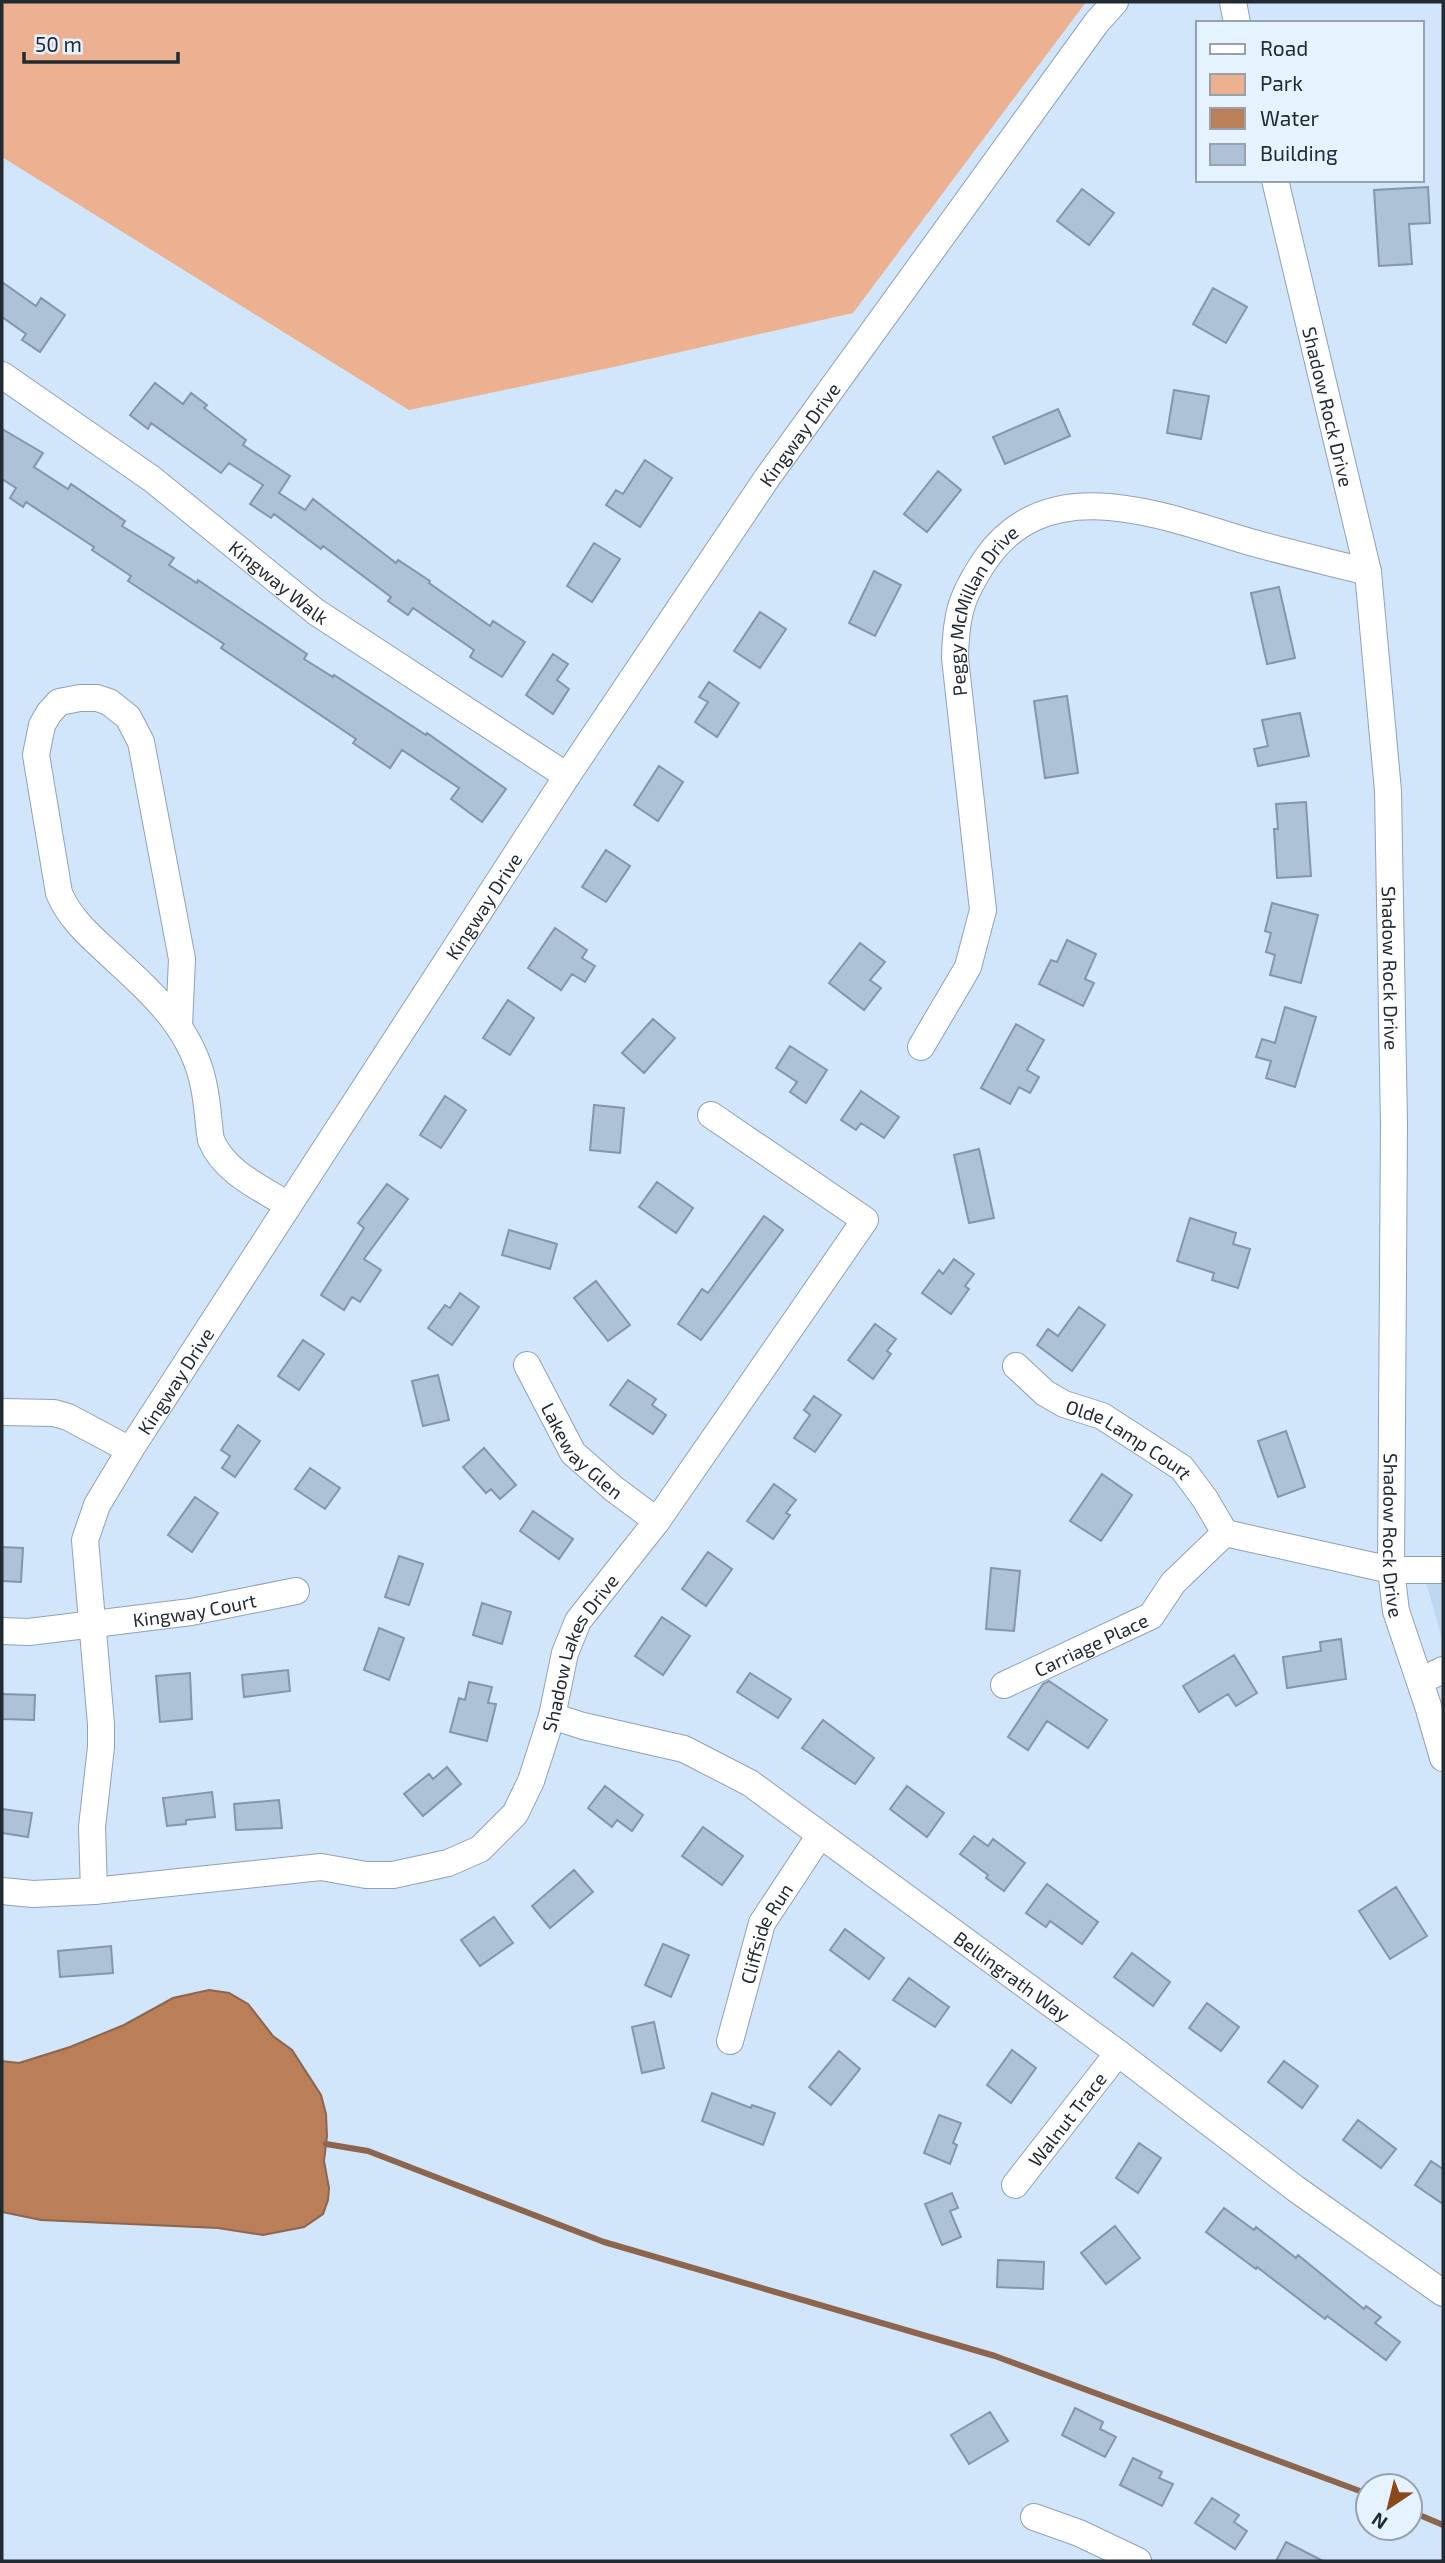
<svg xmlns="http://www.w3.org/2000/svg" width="1445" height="2563" viewBox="0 0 1445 2563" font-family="'Exo 2',sans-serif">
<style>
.built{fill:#bed8f2}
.green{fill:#ebb190}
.water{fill:#ba7e59;stroke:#8d654d;stroke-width:2}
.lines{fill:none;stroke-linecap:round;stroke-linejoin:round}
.stream{stroke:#8d654d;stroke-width:6}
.building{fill:#adc2d6;stroke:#8396aa;stroke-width:2}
.minor-casing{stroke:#8ea2b5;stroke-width:28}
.minor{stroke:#fff;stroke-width:26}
.labels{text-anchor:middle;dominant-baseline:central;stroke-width:5;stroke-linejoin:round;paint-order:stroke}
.street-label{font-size:19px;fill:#232b32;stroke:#e5f2ff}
</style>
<rect width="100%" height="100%" fill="#d1e6fb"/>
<path class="built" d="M1422 1569 1443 1573V1642Z"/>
<path class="green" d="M2 2H1086L853 313 609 368 409 410 2 157Z"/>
<path class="water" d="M209 1990 229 1993 248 2004 273 2036 292 2050 321 2095 326 2114 327 2136 324 2161 329 2188 328 2200 323 2214 304 2227 263 2235 218 2228 41 2220 2 2212V2061L19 2063 70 2047 124 2025 173 1998Z"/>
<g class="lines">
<path class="stream" d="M326 2144 368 2151 604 2242 995 2356 1368 2494
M1410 2511 1443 2525"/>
</g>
<path class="building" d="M1428 187 1430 223 1409 224 1412 264 1379 266 1374 190Z
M1082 189 1114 213 1089 245 1057 221Z
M2 282 36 306 41 298 65 315 40 352 22 340 26 334 2 317Z
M1213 288 1247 307 1226 343 1193 324Z
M155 383 183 404 191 393 207 405 204 408 246 440 243 445 290 476 279 493 305 510 313 499 396 563 398 560 430 581 429 583 490 626 493 621 525 642 502 677 470 657 474 650 413 608 408 615 388 601 391 597 323 546 321 549 274 514 271 518 250 504 263 485 229 463 221 473 151 423 148 429 130 415Z
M1174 390 1209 396 1201 439 1167 433Z
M1058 409 1070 436 1005 464 993 437Z
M2 429 43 453 34 467 68 489 71 484 125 521 122 526 174 558 169 565 197 583 198 580 307 654 304 659 333 677 334 675 426 735 427 733 506 789 482 822 451 799 459 788 402 750 390 768 353 743 356 739 221 648 224 644 128 581 131 576 92 550 94 547 26 502 23 507 10 498 16 488 2 479Z
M645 460 672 478 640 527 606 505 616 490 623 494Z
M938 471 961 490 927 532 904 514Z
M594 543 620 559 592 602 567 586Z
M874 571 901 585 875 636 849 623Z
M1279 587 1295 658 1267 664 1251 593Z
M760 612 786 629 760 668 734 651Z
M553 654 568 664 557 680 569 689 553 714 526 695Z
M709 682 739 703 717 737 695 722 708 702 699 697Z
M1067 696 1078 773 1045 778 1034 701Z
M1300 713 1309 756 1258 766 1254 749 1268 746 1262 720Z
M659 766 683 782 658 821 634 805Z
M1306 802 1311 876 1277 878 1274 829H1278L1276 804Z
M606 850 630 866 606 902 582 887Z
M1272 903 1318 915 1301 983 1270 975 1275 955 1266 952 1271 933 1265 931Z
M555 928 587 950 582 958 595 966 585 982 572 974 561 990 528 968Z
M1067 940 1096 954 1085 979 1094 983 1083 1006 1039 984 1051 960 1057 962Z
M860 943 885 962 870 980 881 988 864 1010 829 983Z
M508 1000 534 1018 510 1055 483 1038Z
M1285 1007 1316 1017 1295 1087 1266 1078 1271 1061 1256 1057 1262 1039 1275 1043Z
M653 1019 675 1038 644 1073 622 1053Z
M1016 1024 1044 1040 1027 1070 1039 1077 1030 1093 1019 1087 1010 1104 981 1088Z
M790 1046 827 1070 806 1103 790 1092 797 1082 776 1068Z
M861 1091 899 1117 884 1138 861 1123 856 1130 841 1120Z
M445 1096 466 1110 441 1148 420 1135Z
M594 1105 624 1108 620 1153 590 1150Z
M979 1149 994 1218 969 1223 954 1155Z
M657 1182 693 1208 676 1233 639 1207Z
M387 1184 408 1199 364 1259 381 1270 360 1302 352 1297 344 1310 321 1295 364 1228 358 1223Z
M764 1216 783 1230 701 1340 678 1324 702 1289 708 1293Z
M1190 1218 1236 1233 1233 1244 1250 1249 1238 1288 1212 1280 1214 1273 1177 1261Z
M509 1230 557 1244 550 1269 502 1255Z
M954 1259 974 1274 965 1286 969 1289 951 1314 922 1293 939 1270 943 1274Z
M596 1281 630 1325 608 1341 574 1298Z
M460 1293 479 1307 452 1345 428 1328 445 1305 450 1308Z
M1079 1307 1105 1325 1072 1371 1037 1345 1048 1329 1058 1336Z
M875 1324 896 1339 887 1351 891 1354 873 1379 848 1360Z
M303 1340 324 1354 299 1390 278 1376Z
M438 1375 449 1420 423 1426 412 1381Z
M628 1380 656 1399 652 1405 666 1415 653 1434 610 1405Z
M814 1396 841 1415 815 1452 794 1438 810 1415 804 1410Z
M238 1425 260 1441 235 1477 222 1468 230 1456 221 1450Z
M1286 1431 1305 1487 1278 1497 1258 1441Z
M484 1448 516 1485 500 1499 491 1489 486 1493 463 1467Z
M310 1468 340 1488 325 1509 295 1489Z
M1102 1474 1132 1495 1101 1541 1070 1521Z
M774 1484 796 1500 786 1513 790 1515 773 1539 747 1521Z
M195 1497 218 1513 192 1552 168 1535Z
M533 1511 573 1539 559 1559 520 1531Z
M2 1547 23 1548 21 1582 2 1581Z
M708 1552 732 1569 706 1606 682 1589Z
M399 1556 423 1564 409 1605 385 1597Z
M991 1568 1020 1571 1014 1631 986 1629Z
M482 1603 511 1612 502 1644 473 1635Z
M662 1617 690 1636 663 1675 635 1656Z
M379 1628 404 1638 389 1680 364 1670Z
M1341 1639 1346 1679 1287 1688 1283 1657 1321 1651 1320 1642Z
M1234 1655 1257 1693 1236 1706 1228 1694 1199 1712 1183 1686Z
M288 1670 290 1691 244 1697 242 1675Z
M190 1673 192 1719 160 1722 156 1676Z
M750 1673 791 1699 778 1718 737 1692Z
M1049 1681 1107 1720 1088 1748 1047 1721 1028 1750 1008 1737 1043 1684Z
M469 1682 492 1687 488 1703 496 1704 487 1741 450 1732 459 1698 465 1700Z
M2 1694 35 1695 34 1720 2 1719Z
M823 1720 874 1758 855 1784 802 1748Z
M447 1767 461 1784 423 1816 404 1794 429 1774 433 1779Z
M605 1786 643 1815 632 1831 617 1820 612 1827 588 1808Z
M907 1786 944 1813 927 1837 890 1809Z
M212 1792 215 1817 186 1820V1824L167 1826 163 1798Z
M279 1800 282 1828 236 1830 234 1804Z
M2 1809 32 1813 28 1837 2 1833Z
M703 1827 743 1856 722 1885 682 1856Z
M974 1836 988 1846 993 1839 1025 1863 1004 1891 986 1878 988 1875 960 1854Z
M574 1870 593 1892 550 1928 532 1906Z
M1047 1884 1098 1922 1082 1944 1050 1921 1046 1927 1026 1913Z
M1396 1887 1427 1936 1390 1959 1359 1911Z
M494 1917 513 1943 480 1966 461 1940Z
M845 1929 884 1958 869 1979 830 1950Z
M663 1944 689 1955 671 1997 645 1985Z
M111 1946 113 1973 60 1977 58 1951Z
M1132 1953 1170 1982 1153 2006 1114 1977Z
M909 1978 949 2007 935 2027 893 2000Z
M1207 2003 1239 2027 1221 2051 1189 2028Z
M654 2022 664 2068 642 2073 632 2027Z
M1012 2050 1036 2068 1011 2103 987 2085Z
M839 2051 860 2069 831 2105 809 2087Z
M1284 2061 1318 2086 1302 2108 1268 2082Z
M712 2093 751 2108 752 2105 775 2113 763 2145 702 2121Z
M939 2115 961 2123 953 2143 957 2145 950 2164 924 2153Z
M1358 2120 1396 2149 1381 2168 1343 2140Z
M1139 2143 1161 2158 1138 2193 1116 2178Z
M1431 2161 1443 2169V2204L1415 2185Z
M952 2193 958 2208 950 2211 961 2237 942 2245 925 2204Z
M1224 2208 1254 2230 1256 2227 1296 2258 1298 2255 1364 2309 1366 2306 1381 2317 1375 2323 1400 2342 1386 2360 1327 2316 1325 2319 1257 2267 1256 2269 1206 2232Z
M1115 2226 1140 2258 1106 2284 1081 2253Z
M998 2260 1044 2262 1043 2289 997 2287Z
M1075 2408 1103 2422 1100 2429 1116 2437 1105 2457 1062 2435Z
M990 2412 1008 2441 969 2464 951 2435Z
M1133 2458 1162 2472 1159 2478 1173 2484 1162 2506 1120 2485Z
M1212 2498 1239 2515 1234 2522 1247 2531 1235 2549 1195 2523Z
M1286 2542 1323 2561H1276Z"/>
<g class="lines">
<g class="minor-casing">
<g id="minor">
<path d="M1233 2 1237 23"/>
<path id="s1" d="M1275 180 1368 572 1388 791 1394 1125 1391 1570 1396 1611 1428 1706 1443 1758"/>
<path id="s2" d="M2 375 152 479 316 612 567 776"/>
<path d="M179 1026 182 959 141 742 128 717 109 702 97 698H80L59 702 49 713 42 725 36 755 59 893C71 922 96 941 118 962 157 997 194 1033 204 1087 208 1105 208 1123 211 1140 224 1172 261 1188 288 1205"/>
<path id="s3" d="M921 1047 968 967 983 910 955 658C956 614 961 596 986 559 1049 468 1165 517 1250 542 1289 553 1329 562 1368 572"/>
<path id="s4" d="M527 1365 573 1453 614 1489 657 1521"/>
<path id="s5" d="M1016 1366 1045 1393 1064 1404 1102 1416 1182 1468 1205 1499 1225 1533"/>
<path d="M2 1412 54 1413 68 1417 130 1450"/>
<path id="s6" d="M2 1631 29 1632 191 1612 296 1591"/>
<path d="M1420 1681 1443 1670"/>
<path id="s7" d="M1004 1685 1151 1616 1173 1583 1225 1533 1391 1570H1443"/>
<path id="s8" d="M552 1716 583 1726 684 1749 750 1783 1118 2053 1296 2189 1443 2293"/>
<path id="s9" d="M2 1891 33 1894 94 1891 321 1867 366 1875H393L448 1863 480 1849 515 1814 531 1781 552 1716 565 1653 578 1621 657 1521 865 1220 711 1115"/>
<path id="s10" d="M94 1891 92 1827 101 1747V1724L85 1540 97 1505 130 1450 567 776 767 478 1097 22 1115 2"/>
<path id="s11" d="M730 2041 762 1923 820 1835"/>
<path id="s12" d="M1015 2185 1118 2053"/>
<path d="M1034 2517 1079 2533 1138 2561"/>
</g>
</g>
<use href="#minor" class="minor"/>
</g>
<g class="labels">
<g class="street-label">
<text stroke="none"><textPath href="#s1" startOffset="233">Shadow Rock Drive</textPath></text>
<text stroke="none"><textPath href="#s10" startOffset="1670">Kingway Drive</textPath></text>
<text stroke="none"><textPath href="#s2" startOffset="346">Kingway Walk</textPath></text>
<text stroke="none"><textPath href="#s3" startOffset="460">Peggy McMillan Drive</textPath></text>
<text stroke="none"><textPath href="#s10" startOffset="1102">Kingway Drive</textPath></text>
<text stroke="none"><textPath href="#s1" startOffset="800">Shadow Rock Drive</textPath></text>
<text stroke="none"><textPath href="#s10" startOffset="536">Kingway Drive</textPath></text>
<text stroke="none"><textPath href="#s5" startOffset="136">Olde Lamp Court</textPath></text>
<text stroke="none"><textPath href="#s4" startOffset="103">Lakeway Glen</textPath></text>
<text stroke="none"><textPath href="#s1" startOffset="1367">Shadow Rock Drive</textPath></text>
<text stroke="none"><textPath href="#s6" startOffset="194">Kingway Court</textPath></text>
<text stroke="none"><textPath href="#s7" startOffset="96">Carriage Place</textPath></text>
<text stroke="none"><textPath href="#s9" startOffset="709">Shadow Lakes Drive</textPath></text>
<text stroke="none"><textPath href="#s11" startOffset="114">Cliffside Run</textPath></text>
<text stroke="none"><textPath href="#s8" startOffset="536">Bellingrath Way</textPath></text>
<text stroke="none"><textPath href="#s12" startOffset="84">Walnut Trace</textPath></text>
</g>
</g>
<rect width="1445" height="2563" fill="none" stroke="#232b32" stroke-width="7"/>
<rect x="1196" y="21" width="228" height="161" fill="#e5f2ff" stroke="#97a2ad" stroke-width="2"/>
<rect x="1210" y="44" width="35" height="10" fill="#ffffff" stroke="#97a2ad" stroke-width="2"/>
<text x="1260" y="56" font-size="21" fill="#232b32">Road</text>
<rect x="1210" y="74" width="35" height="21" fill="#ebb190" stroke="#97a2ad" stroke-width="2"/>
<text x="1260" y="91" font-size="21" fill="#232b32">Park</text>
<rect x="1210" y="108" width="35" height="21" fill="#ba7e59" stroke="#97a2ad" stroke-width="2"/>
<text x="1260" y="126" font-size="21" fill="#232b32">Water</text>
<rect x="1210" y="144" width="35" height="21" fill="#adc2d6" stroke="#97a2ad" stroke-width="2"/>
<text x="1260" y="161" font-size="21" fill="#232b32">Building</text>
<g transform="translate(1389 2507) rotate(215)"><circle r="33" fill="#e5f2ff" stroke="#97a2ad" stroke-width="2"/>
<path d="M0-5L12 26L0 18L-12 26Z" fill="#8b4819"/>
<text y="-10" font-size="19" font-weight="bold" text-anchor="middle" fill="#232b32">N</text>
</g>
<path d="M24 52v10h154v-10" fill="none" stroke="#232b32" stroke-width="3.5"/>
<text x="35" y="52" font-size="21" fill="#232b32" stroke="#e5f2ff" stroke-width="5" paint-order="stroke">50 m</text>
</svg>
